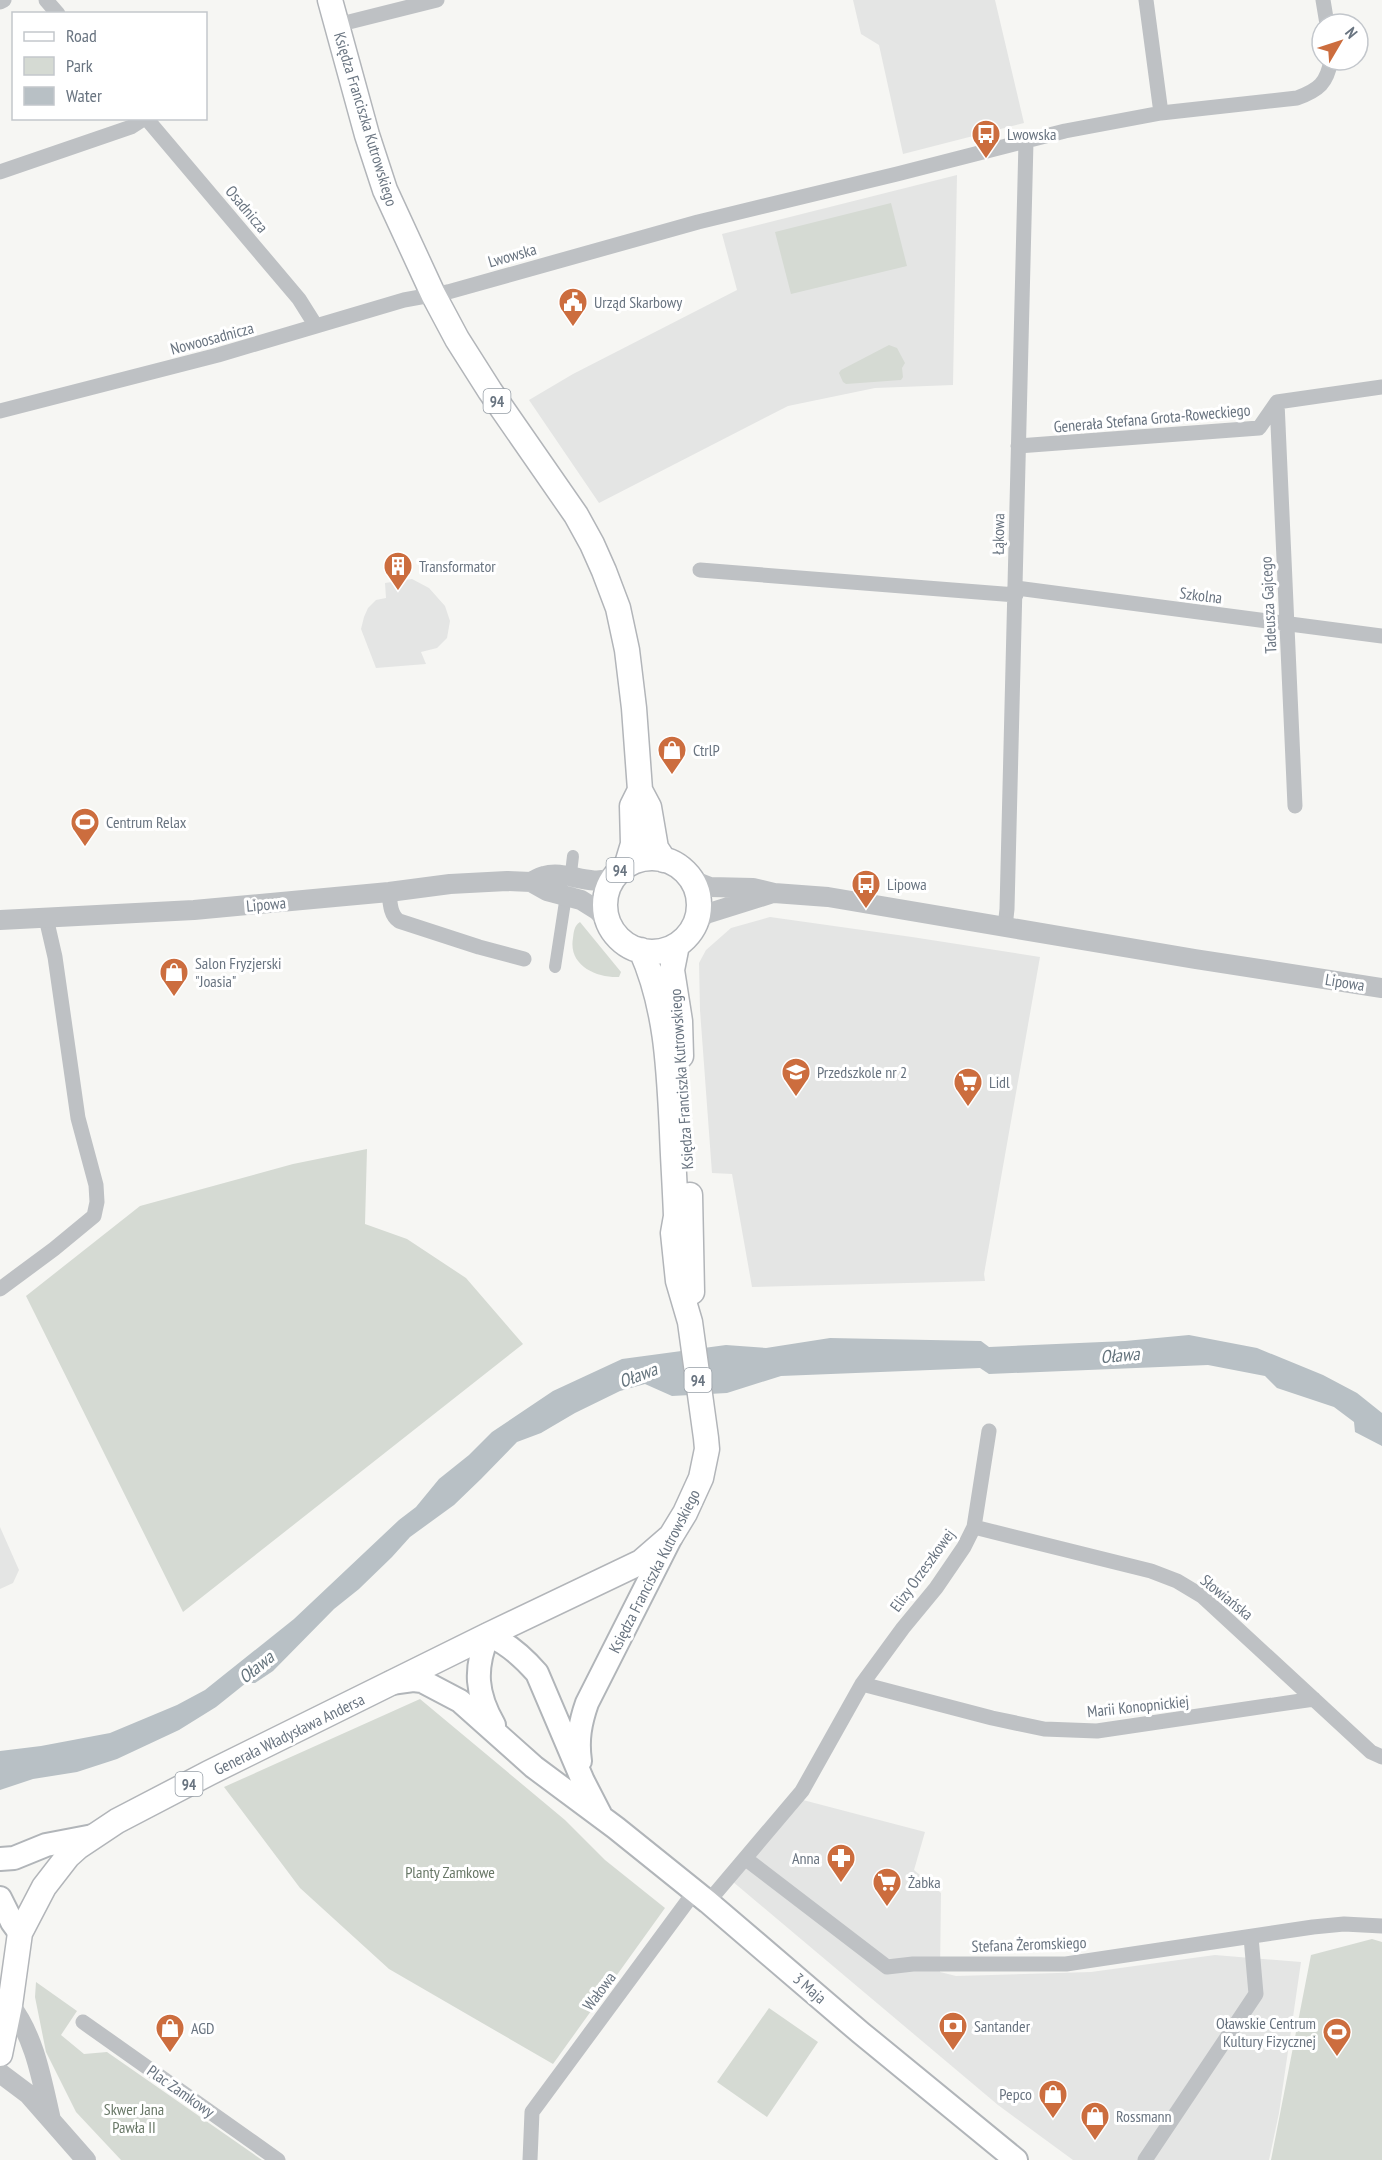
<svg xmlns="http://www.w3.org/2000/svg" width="1382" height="2160" viewBox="0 0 1382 2160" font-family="'PT Sans Narrow',sans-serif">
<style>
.built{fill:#e4e5e4}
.green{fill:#d5dad3}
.water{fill:#b8c0c5}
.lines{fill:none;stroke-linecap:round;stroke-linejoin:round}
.secondary-casing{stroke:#b1b5b9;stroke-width:26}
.primary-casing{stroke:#b2b5b9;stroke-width:27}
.pedestrian{stroke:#bec1c4;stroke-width:12}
.minor{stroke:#bec1c4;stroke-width:15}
.tertiary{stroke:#bec1c4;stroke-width:20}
.secondary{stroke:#fff;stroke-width:22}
.primary{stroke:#fff;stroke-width:24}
.labels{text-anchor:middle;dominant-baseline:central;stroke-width:6;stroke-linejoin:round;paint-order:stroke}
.shield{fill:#fff;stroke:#969ea6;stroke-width:1.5}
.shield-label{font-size:15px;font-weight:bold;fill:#697480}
.street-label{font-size:16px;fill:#697480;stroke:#fff}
.poi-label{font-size:16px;fill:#697480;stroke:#fff;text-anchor:start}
.park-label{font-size:16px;fill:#697867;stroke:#fff}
.water-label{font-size:18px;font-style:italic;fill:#65747d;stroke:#fff}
</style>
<rect width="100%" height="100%" fill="#f6f6f3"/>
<path class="built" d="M853 0H995L1024 123 903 154 879 45 861 34Z
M957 175 953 385 875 388 788 406 599 503 529 400 573 374 737 290 722 234Z
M412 579 429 588 445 606 450 621 447 638 437 648 421 652 426 664 376 668 361 629 364 617 368 608 376 600 386 598 385 583Z
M770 917 912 937 1040 957 984 1274 985 1281 752 1287 732 1174 712 1173 700 1010 699 963 706 950 731 928Z
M0 1527 19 1570 13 1583 0 1589Z
M803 1800 925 1832 914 1870 941 1893 940 1972 956 1976 1091 1972 1215 1955 1301 1962 1279 2113 1269 2160H1073L998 2105 732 1881Z"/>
<path class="green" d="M891 203 907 266 791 294 775 232Z
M889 345 897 348 905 363 902 368 903 377 901 380 846 384 843 382 839 373 841 370Z
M580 922 621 972 619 977C596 978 568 965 573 938 574 931 574 926 580 922Z
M367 1149 365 1224 407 1239 466 1278 523 1344 183 1612 26 1296 140 1206 293 1164Z
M420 1699 565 1820 605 1860 665 1908 553 2064 389 1969 300 1888 224 1787Z
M1372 1939 1382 1942V2160H1271L1311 1955Z
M36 1982 77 2011 61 2035 84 2054 107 2052 262 2160H121L76 2112 46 2052 35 1997Z
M769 2008 818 2042 767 2117 717 2082Z"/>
<path class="water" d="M1189 1335 1257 1348 1323 1375 1357 1393 1382 1413V1446L1355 1432 1354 1422 1334 1407 1277 1388 1265 1376 1208 1365 989 1374 980 1368 781 1376 727 1393 672 1396 645 1384 620 1391 575 1413 541 1433 517 1442 481 1479 454 1505 410 1537 392 1557 359 1589 334 1609 273 1671 255 1683H246L216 1707 179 1730 117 1759 77 1772 33 1779 0 1790V1751L41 1746 110 1733 177 1705 205 1690 294 1619 399 1520 416 1507 439 1479 469 1455 492 1432 553 1391 622 1359 726 1345 766 1348 830 1338 981 1341 989 1347 1125 1341Z"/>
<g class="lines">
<g class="secondary-casing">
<path id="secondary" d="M391 1683 413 1680 422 1681 460 1701 534 1767 616 1828 708 1902 861 2033 1016 2160
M494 1725C476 1694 474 1669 488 1635 508 1643 523 1657 537 1673L583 1781 600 1814
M580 1761C577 1740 580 1723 587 1703L671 1537
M0 1859 14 1858 46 1845 93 1836
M0 1898 12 1922 20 1933"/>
</g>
<g class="primary-casing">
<path id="primary" d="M330 0 367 135 385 190 433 294 457 339 490 391 576 515 592 544 604 571 618 608 627 650 634 708 640 790 649 807 656 848 664 860
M605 905a47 47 0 1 1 94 0a47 47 0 1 1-94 0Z
M627 864 633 844 632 806 640 790
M677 945 672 970 680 1021 681 1056
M690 1195 692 1292
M0 2054 10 2005 20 1933 44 1887 68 1856 78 1847 117 1821 209 1773 488 1635 641 1562 671 1536 685 1513 701 1478 707 1449 706 1438 690 1322 678 1281 673 1233 676 1216C675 1188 673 1160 672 1132 669 1071 667 1008 641 950"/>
</g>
<path class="pedestrian" d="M571 873 573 856
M555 967 565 902"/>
<path class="minor" d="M46 0 58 14
M1146 0 1161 113
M1323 0 1327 24
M0 2 4 0
M337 25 437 0
M146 118 299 299 316 326
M0 172 131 127 145 118
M1277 402 1295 806
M0 411 218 355 404 300 448 292 698 222 897 174 1065 131 1161 113 1297 98C1319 90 1327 83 1331 60
M1018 446 1259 428 1277 402 1382 387
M700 570 1016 595
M1016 588 1382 636
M389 892C390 902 390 915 399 921L479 947 524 959
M1005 927 1007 909C1014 653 1019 397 1026 141
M0 1289 54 1249 94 1216 97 1202 96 1185 78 1118 55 957 46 918
M974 1527 1151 1571 1177 1581 1202 1596 1371 1752 1382 1757
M862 1684 992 1718 1044 1729 1097 1731 1314 1699
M746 1859 887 1967 913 1964H1066L1313 1927 1344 1924 1382 1926
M708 1902 802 1791 862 1684 903 1628 936 1588 964 1547 974 1527 989 1431
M83 2022 278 2160
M530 2160 532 2112 695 1891
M1145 2160 1256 1994 1251 1937"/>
<path class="tertiary" d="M692 880 710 887 753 888 774 893 828 897 1195 959 1382 988
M531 882C535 880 540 877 544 876 566 869 589 888 614 877
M0 920 194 910 389 892 450 884 507 881 531 882 547 891 581 900 597 910 608 921
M695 923 706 914 773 893
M10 2005C35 2037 42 2081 51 2120
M0 2073 28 2094 86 2160"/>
<use href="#secondary" class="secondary"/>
<use href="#primary" class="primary"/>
</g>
<defs>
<g id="bus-pin" transform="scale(1.5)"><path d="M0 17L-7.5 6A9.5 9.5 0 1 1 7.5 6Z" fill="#cc6d3e" stroke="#fff"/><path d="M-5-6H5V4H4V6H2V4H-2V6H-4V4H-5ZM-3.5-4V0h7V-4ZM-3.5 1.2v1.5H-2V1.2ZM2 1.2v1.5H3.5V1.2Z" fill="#fff"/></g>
<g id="civic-pin" transform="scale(1.5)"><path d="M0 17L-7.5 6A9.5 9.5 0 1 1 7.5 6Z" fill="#cc6d3e" stroke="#fff"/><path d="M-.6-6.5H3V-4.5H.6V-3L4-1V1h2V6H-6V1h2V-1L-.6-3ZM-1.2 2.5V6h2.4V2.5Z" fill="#fff"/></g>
<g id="building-pin" transform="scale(1.5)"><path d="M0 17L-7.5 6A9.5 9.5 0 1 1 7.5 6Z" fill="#cc6d3e" stroke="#fff"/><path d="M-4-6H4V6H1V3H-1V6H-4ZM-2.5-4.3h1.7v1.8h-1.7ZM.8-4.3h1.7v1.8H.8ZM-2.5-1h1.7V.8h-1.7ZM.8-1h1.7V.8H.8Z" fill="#fff"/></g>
<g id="shop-pin" transform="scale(1.5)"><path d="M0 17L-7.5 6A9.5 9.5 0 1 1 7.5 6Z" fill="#cc6d3e" stroke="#fff"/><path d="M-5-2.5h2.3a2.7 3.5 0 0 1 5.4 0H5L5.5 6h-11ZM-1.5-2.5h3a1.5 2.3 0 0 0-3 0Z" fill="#fff"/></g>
<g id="stadium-pin" transform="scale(1.5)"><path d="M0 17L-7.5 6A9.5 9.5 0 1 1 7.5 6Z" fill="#cc6d3e" stroke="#fff"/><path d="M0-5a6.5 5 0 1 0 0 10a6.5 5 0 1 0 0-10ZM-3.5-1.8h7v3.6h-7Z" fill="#fff"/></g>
<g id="school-pin" transform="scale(1.5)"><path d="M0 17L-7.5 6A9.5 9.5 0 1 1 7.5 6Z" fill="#cc6d3e" stroke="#fff"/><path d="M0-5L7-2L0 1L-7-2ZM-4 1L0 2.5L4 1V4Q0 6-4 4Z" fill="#fff"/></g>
<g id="supermarket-pin" transform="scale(1.5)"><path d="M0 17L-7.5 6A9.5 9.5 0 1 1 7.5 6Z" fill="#cc6d3e" stroke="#fff"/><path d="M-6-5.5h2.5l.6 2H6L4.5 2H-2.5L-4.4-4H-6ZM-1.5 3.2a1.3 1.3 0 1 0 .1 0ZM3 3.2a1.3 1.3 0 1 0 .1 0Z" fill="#fff"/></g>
<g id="pharmacy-pin" transform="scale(1.5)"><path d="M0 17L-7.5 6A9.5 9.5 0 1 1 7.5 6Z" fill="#cc6d3e" stroke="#fff"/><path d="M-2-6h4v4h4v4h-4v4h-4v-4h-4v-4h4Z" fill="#fff"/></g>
<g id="bank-pin" transform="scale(1.5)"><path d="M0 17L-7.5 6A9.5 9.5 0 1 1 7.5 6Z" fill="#cc6d3e" stroke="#fff"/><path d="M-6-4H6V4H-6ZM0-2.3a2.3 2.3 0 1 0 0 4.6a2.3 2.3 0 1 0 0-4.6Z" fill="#fff"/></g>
</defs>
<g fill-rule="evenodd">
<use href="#bus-pin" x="986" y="134"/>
<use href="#civic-pin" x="573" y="302"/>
<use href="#building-pin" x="398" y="566"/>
<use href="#shop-pin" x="672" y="750"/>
<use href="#stadium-pin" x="85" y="822"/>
<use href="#bus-pin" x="866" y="884"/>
<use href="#shop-pin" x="174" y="972"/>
<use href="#school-pin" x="796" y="1072"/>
<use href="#supermarket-pin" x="968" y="1082"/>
<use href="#pharmacy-pin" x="841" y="1858"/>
<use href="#supermarket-pin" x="887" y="1882"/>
<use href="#bank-pin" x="953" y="2026"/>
<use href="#shop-pin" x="170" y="2028"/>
<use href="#stadium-pin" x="1337" y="2032"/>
<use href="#shop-pin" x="1053" y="2094"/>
<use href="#shop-pin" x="1095" y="2116"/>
</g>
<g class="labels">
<g class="shield">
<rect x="483.5" y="389" width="27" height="24" rx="4.5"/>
<rect x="606.5" y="858" width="27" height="24" rx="4.5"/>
<rect x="684.5" y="1368" width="27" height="24" rx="4.5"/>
<rect x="175.5" y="1772" width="27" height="24" rx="4.5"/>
</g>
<g class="shield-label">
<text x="497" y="401">94</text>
<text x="620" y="870">94</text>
<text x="698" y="1380">94</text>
<text x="189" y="1784">94</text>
</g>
<g class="street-label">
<text transform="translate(366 119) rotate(73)">Księdza Franciszka Kutrowskiego</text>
<text transform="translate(247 209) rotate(50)">Osadnicza</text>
<text transform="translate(512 255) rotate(-16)">Lwowska</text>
<text transform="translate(212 338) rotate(-15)">Nowoosadnicza</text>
<text transform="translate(1152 418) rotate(-5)">Generała Stefana Grota-Roweckiego</text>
<text transform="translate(998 534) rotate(-89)">Łąkowa</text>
<text transform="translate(1201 595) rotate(7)">Szkolna</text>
<text transform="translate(1268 605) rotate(-93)">Tadeusza Gajcego</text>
<text transform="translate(266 904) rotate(-5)">Lipowa</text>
<text transform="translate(1345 982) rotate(9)">Lipowa</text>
<text transform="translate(681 1079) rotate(-94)">Księdza Franciszka Kutrowskiego</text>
<text transform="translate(922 1570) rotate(-54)">Elizy Orzeszkowej</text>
<text transform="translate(654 1571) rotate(-63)">Księdza Franciszka Kutrowskiego</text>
<text transform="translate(1227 1597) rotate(39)">Słowiańska</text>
<text transform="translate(1138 1706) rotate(-6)">Marii Konopnickiej</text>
<text transform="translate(289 1734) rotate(-26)">Generała Władysława Andersa</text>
<text transform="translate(1029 1944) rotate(-2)">Stefana Żeromskiego</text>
<text transform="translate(810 1988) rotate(41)">3 Maja</text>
<text transform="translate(599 1991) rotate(-53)">Wałowa</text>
<text transform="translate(181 2091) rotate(35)">Plac Zamkowy</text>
</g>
<g class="poi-label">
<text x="1007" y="134">Lwowska</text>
<text x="594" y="302">Urząd Skarbowy</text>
<text x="419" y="566">Transformator</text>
<text x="693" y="750">CtrlP</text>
<text x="106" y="822">Centrum Relax</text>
<text x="887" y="884">Lipowa</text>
<text x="195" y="963">Salon Fryzjerski<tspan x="195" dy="18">"Joasia"</tspan></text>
<text x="817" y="1072">Przedszkole nr 2</text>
<text x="989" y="1082">Lidl</text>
<text x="820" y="1858" text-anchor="end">Anna</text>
<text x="908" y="1882">Żabka</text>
<text x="1316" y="2023" text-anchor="end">Oławskie Centrum<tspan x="1316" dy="18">Kultury Fizycznej</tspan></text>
<text x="974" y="2026">Santander</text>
<text x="191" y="2028">AGD</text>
<text x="1032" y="2094" text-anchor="end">Pepco</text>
<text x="1116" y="2116">Rossmann</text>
</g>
<g class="park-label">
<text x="450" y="1872">Planty Zamkowe</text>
<text x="134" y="2109">Skwer Jana<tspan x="134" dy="18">Pawła II</tspan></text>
</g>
<g class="water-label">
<text transform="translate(1120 1355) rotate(-5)">Oława</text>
<text transform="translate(638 1375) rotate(-21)">Oława</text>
<text transform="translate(256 1667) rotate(-39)">Oława</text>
</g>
</g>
<rect x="12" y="12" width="195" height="108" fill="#ffffff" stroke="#c3c7cc" stroke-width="1.5"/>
<rect x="24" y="32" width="30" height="9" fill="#ffffff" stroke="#c3c7cc" stroke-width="1.5"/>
<text x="66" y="42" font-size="18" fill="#697480">Road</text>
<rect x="24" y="57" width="30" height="18" fill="#d5dad3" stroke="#c3c7cc" stroke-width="1.5"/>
<text x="66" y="72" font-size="18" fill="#697480">Park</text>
<rect x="24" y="87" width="30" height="18" fill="#b8c0c5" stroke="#c3c7cc" stroke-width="1.5"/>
<text x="66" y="102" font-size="18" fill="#697480">Water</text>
<g transform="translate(1340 42) rotate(51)"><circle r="28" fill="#ffffff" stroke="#c3c7cc" stroke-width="1.5"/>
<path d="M0-4.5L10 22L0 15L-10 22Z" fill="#cc6d3e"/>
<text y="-9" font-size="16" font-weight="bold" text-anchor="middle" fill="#697480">N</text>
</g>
</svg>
